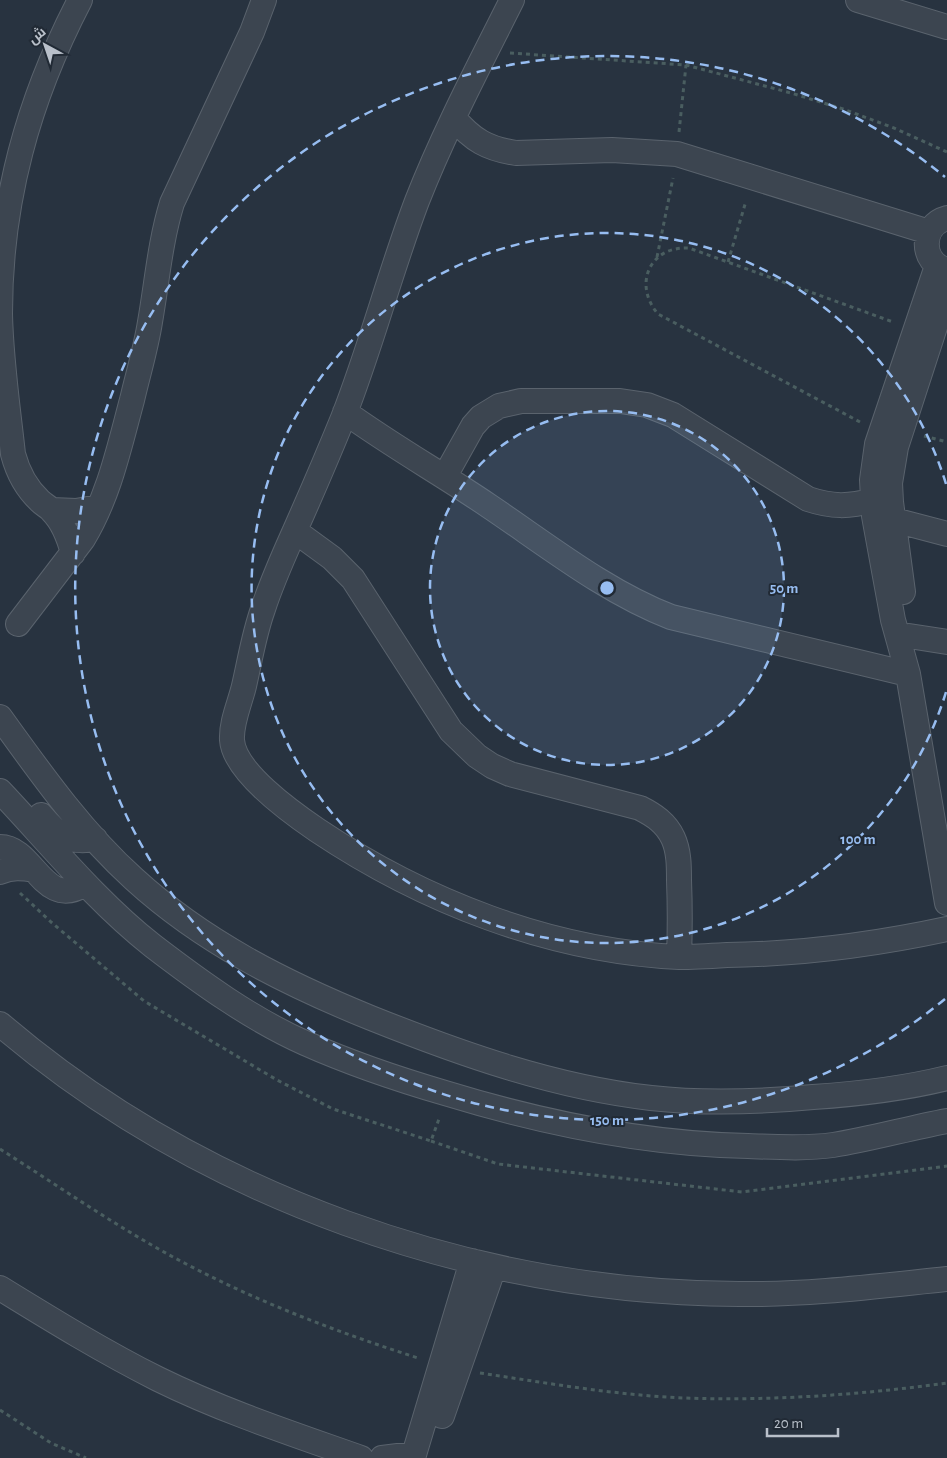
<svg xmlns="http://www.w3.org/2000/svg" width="947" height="1458" viewBox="0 0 947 1458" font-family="'Alegreya Sans',Cairo,sans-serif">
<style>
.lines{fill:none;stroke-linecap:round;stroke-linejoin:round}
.minor-casing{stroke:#5a636d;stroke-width:26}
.path{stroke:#4a5e60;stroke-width:3;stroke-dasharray:4 4;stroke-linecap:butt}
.minor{stroke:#3c4550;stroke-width:24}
.ring{fill:none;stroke:#97bdf1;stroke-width:2.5;stroke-dasharray:9 6}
.centre{fill:#97bdf1;stroke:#212a35;stroke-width:2.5}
.ring-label{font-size:15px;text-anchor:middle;font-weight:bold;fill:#97bdf1;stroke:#212a35;stroke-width:4;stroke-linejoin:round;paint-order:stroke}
</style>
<rect width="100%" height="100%" fill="#283340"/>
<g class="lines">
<g class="minor-casing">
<path id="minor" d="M512 0C479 66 444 132 417 201 390 272 371 347 343 418 328 455 312 492 296 528 284 555 272 581 263 609 254 634 250 660 244 686 240 703 231 722 232 740 234 772 292 813 317 830 423 901 550 951 679 957 695 957 711 956 727 955 803 954 873 945 947 929
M858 0 947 27
M454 118C472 140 488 149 516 153L612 150 677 154 929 232
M947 218C920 225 920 263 947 270
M937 266 877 444 872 480 874 516 893 620 908 674 947 903
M345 412C392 446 442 474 489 506 547 545 606 592 671 617L908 674
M445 476 473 426 481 417 499 406 521 401H620L647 405 673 415 808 499C832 507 849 507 873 500
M52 510 76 511 99 507
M894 520 947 534
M295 531 332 558 353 579 451 731 477 756 492 766 510 774 640 808C654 815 666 823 673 838 679 851 679 866 679 880 680 905 680 931 679 957
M73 553C69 538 63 522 52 511 49 507 44 505 40 501 26 488 18 473 13 454 8 408 1 361 0 314 0 201 28 100 80 0
M903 592 891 502 890 483 896 447 947 290
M18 624 83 539C109 496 119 448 132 400 138 374 146 348 150 322 157 282 160 242 172 203L252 32 264 0
M909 636 947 642
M0 717C41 774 82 832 134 879 203 942 285 983 371 1018 461 1054 554 1087 651 1098 705 1104 759 1102 813 1097 858 1094 903 1089 947 1078
M0 791C50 844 96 901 153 946 200 982 251 1019 305 1043 350 1063 397 1079 445 1093 543 1123 645 1144 748 1146 775 1147 805 1149 833 1145 871 1139 909 1128 947 1121
M41 815C57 834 68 844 95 839
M0 847C34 847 43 911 85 884
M0 872C12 867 22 868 34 870
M0 1024C201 1196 475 1293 739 1294 809 1295 878 1286 947 1279
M0 1288C52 1320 104 1352 158 1379 223 1411 293 1434 361 1458
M442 1416 494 1267
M382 1458 398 1456H413
M413 1458 472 1261"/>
</g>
<path class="path" d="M510 53 686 65 791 93 843 109 894 128 947 152
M679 132 686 65
M657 257 673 178
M728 262 746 201
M860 422 658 314C633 285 649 246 689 248L893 322
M924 436 947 442
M20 893 51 922 144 1001 277 1080 333 1109 431 1141 440 1116
M431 1141 498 1164 742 1192 947 1166
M0 1149C63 1189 124 1232 190 1266 263 1304 340 1333 418 1358
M480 1373C547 1383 615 1395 683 1398 771 1401 859 1395 947 1383
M0 1410 51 1443 86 1458"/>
<use href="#minor" class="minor"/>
</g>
<circle cx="607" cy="588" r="177" fill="#97bdf1" fill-opacity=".12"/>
<g class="ring">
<circle cx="607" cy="588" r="177"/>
<path d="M946 692A355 355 0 1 1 946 484"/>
<path d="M945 999A532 532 0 1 1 945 177"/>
</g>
<circle cx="607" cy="588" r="8" class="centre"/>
<g class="ring-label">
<text x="784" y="593">50 m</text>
<text x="858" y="844">100 m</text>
<text x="607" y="1125">150 m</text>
</g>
<g transform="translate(45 45) rotate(320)" stroke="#212a35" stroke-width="4" paint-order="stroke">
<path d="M0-4L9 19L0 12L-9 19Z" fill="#b9c0ca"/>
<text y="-8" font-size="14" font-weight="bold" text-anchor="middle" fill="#b9c0ca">ش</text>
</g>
<path d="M767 1428v8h71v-8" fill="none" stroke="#b9c0ca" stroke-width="2.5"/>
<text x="774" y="1428" font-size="15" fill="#b9c0ca" stroke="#212a35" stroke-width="4" paint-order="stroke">20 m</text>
</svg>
